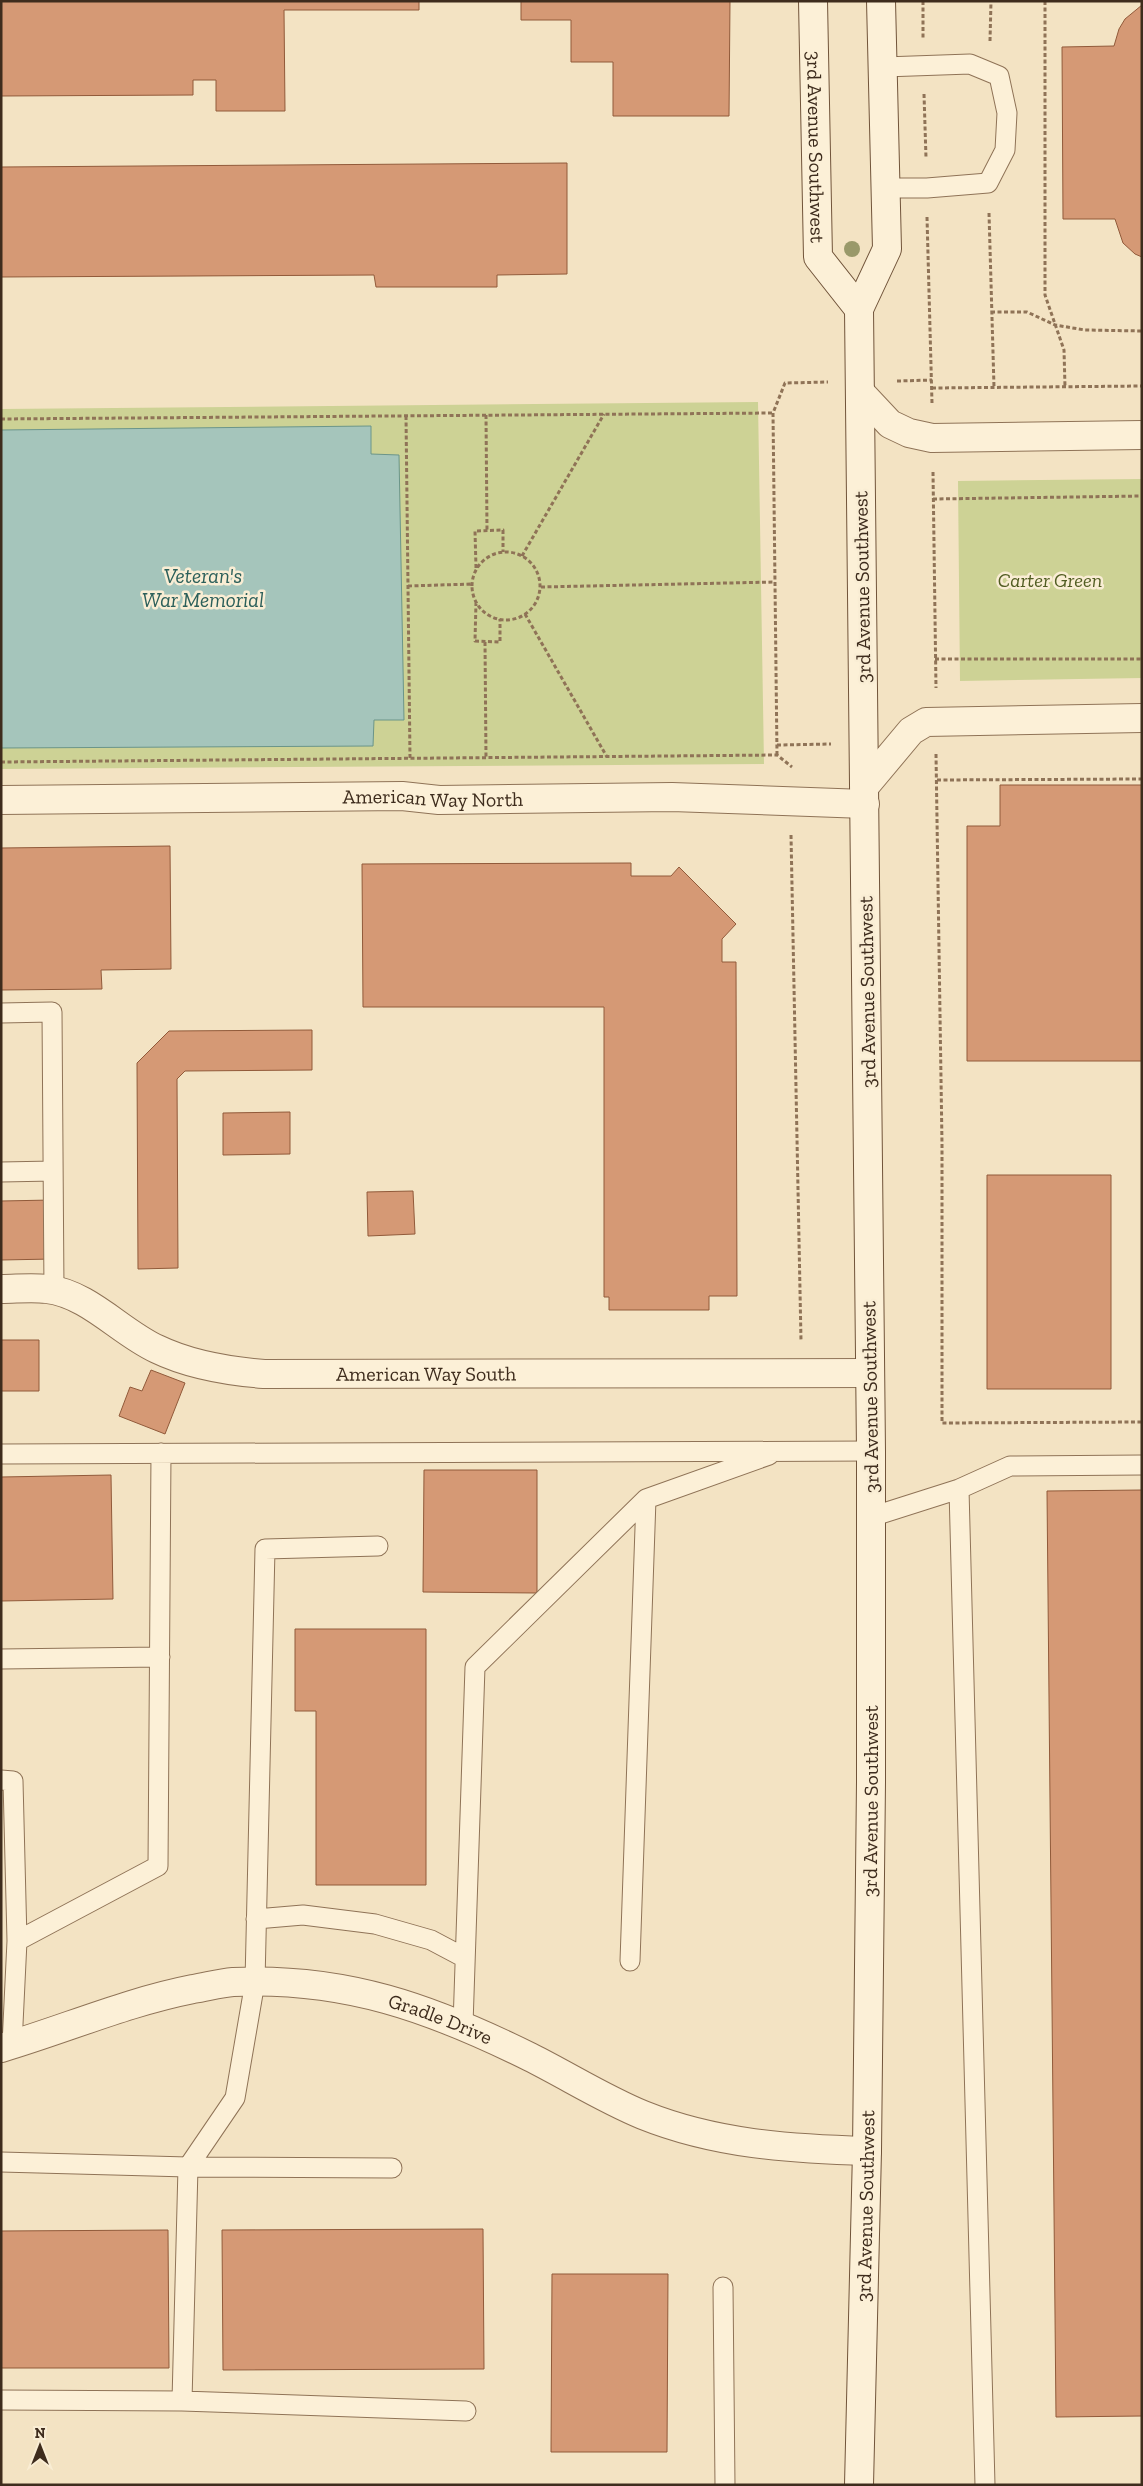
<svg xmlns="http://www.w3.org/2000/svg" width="1143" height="2486" viewBox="0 0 1143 2486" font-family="'Zilla Slab',serif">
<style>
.green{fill:#cdd295}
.water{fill:#a5c5bb;stroke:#6b9589}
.building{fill:#d59975;stroke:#915a3a}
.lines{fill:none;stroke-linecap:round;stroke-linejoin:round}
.lane-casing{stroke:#8f7357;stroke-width:21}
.street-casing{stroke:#8f7357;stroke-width:30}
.secondary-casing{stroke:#71543a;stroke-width:30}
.path{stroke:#8f7357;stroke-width:3;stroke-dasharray:4 2.5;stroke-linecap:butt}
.lane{stroke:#fcf0d7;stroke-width:19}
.street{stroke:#fcf0d7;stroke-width:28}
.secondary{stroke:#fcf0d7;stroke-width:28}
.tree{fill:#99996a}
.labels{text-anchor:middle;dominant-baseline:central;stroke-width:5;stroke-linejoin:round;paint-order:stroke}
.street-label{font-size:20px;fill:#3e2c1d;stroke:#f9edd4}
.park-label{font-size:20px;font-style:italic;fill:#505c21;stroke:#f9edd4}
.water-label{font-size:21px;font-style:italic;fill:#2b5f5a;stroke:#f9edd4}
</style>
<rect width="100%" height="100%" fill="#f3e3c3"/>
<path class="green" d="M758 402 764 764 1 769V409Z
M1142 479V678L960 681 958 481Z"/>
<path class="water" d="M371 426V454L399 455 404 720H374L373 746 1 748V430Z"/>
<path class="building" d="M1 1H419V10H284L285 111H216V80H193V95L1 96Z
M521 1H730L729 116H613V62H571V20H521Z
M1142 5V257L1135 254 1123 243 1115 219H1063L1062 47 1114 46 1119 29 1125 19Z
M567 163V274L497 275V287H376L374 275 1 277V167Z
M1000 785H1142V1061H967V826H1000Z
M170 846 171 969 101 970 102 989 1 990V848Z
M631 863V876H671L679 867 736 924 722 939V962H736L737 1296H709V1310H609V1297H604V1007H363L362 864Z
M312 1030V1070L185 1071 177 1079 178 1268 138 1269 137 1063 169 1031Z
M290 1112V1154L223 1155V1113Z
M987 1175H1111V1389H987Z
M413 1191 415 1234 368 1236 367 1192Z
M52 1200 53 1259 1 1260V1201Z
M1 1340H39V1391H1Z
M151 1370 185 1383 165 1434 119 1416 130 1387 142 1391Z
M424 1470H537V1593L423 1592Z
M111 1475 113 1599 1 1601V1477Z
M1142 1490V2416L1056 2417 1047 1491Z
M295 1629H426V1885H316V1711H295Z
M483 2229 484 2369 223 2370 222 2230Z
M168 2230 169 2368H1V2231Z
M552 2274H668L667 2452H551Z"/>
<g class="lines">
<g class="lane-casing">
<path id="lane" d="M884 67 970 64 999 76 1007 113 1005 150 988 183 927 188H887
M1 1013 52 1012 54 1291
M1 1172 53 1171
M1 1454 871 1451
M959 1489 985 2485
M871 1517 959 1489 1010 1466 1142 1465
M1 1659 160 1657
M1 1780 13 1781 17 1941
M256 1919 303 1915 375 1924 431 1940 465 1958
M630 1961 646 1499
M463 2025 475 1667 646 1499 769 1455
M12 2045 17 1941 158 1866 161 1453
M1 2162 188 2167 235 2098 255 1982 265 1549 378 1546
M392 2168 188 2167 182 2401 466 2411
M723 2287 725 2485
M1 2400 182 2401"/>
</g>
<g class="street-casing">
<g id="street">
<path d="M860 392 890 424 909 433 932 438 1142 435"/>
<path d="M865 786 911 731 926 722 1142 718"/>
<path id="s1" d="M1 800 402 796 439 800 672 797 865 804"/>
<path id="s2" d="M1 1289C16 1289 32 1287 47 1289 89 1294 120 1332 157 1349 190 1365 227 1371 264 1374L870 1373"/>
<path id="s3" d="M1 2048C65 2029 127 2002 193 1989 206 1987 220 1983 233 1982 345 1977 431 2008 530 2057 568 2076 604 2099 643 2115 715 2144 791 2149 867 2151"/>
</g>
</g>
<g class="secondary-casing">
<g id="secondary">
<path id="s4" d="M813 1 818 257 859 309"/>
<path id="s5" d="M859 2485 867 2151 871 1782V1451L859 309 887 249 881 1"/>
</g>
</g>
<path class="path" d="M923 1V38
M1045 1V295L1064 350 1065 387
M990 41 991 1
M924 94 926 158
M989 213 994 387
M927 217 932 403
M991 312H1027L1055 325 1085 330 1142 331
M897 381 932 380
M932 388 1142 386
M486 415 487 531
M406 416 410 758
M1 419 773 413
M933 472 936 688
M933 499 1142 496
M472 586a34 34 0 1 1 68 0a34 34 0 1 1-68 0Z
M522 556 604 414
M476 568 475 531 503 530V552
M408 586 472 584
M541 587 775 582
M476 602 475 641 500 642V619
M525 614 607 757
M485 642 486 758
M935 659H1142
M777 745 831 744
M936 754 942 1144V1423L1142 1422
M777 755 773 413 785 383 828 382
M1 762 777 755 792 767
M937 780 1142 779
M791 835 801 1341"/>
<use href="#lane" class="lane"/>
<use href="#street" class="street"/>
<use href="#secondary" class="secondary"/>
</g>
<circle class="tree" cx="852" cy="249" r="8"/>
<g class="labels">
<g class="street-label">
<text stroke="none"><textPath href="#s4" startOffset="146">3rd Avenue Southwest</textPath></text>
<text transform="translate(862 587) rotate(-91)">3rd Avenue Southwest</text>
<text stroke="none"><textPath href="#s1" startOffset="432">American Way North</textPath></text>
<text transform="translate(867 992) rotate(-91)">3rd Avenue Southwest</text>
<text stroke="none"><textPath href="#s2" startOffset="445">American Way South</textPath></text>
<text transform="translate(870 1397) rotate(-91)">3rd Avenue Southwest</text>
<text stroke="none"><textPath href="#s5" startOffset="684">3rd Avenue Southwest</textPath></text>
<text stroke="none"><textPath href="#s3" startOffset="454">Gradle Drive</textPath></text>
<text stroke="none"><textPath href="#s5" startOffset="279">3rd Avenue Southwest</textPath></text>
</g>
<g class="park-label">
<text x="1050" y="580">Carter Green</text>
</g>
<g class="water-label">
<text x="203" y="575">Veteran's<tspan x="203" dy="24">War Memorial</tspan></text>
</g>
</g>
<rect width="1143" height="2486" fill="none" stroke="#3e2c1d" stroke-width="5"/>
<g transform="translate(40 2446)" stroke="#f9edd4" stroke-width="4" paint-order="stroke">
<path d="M0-4L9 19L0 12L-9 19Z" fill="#3e2c1d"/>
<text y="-8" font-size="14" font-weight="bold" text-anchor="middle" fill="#3e2c1d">N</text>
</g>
</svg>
